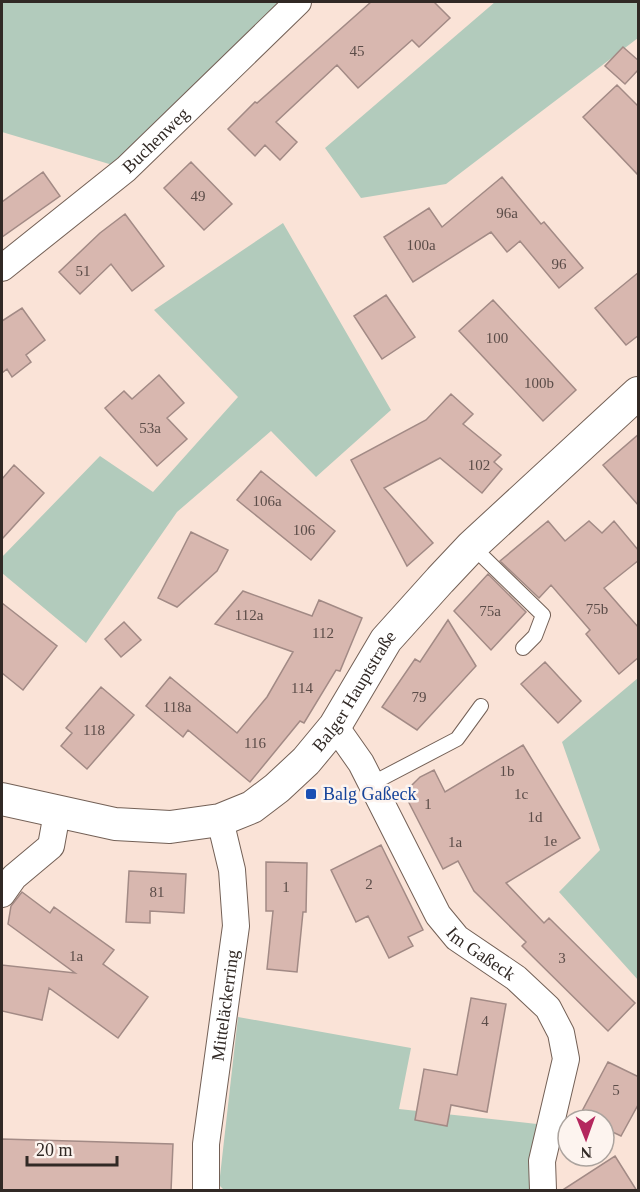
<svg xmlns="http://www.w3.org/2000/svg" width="640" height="1192" viewBox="0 0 640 1192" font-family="'Times New Roman',serif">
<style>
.green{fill:#b2cbbc}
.building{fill:#d8b7af;stroke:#a28a85;stroke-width:1.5}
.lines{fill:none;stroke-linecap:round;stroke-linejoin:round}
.service-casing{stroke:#736056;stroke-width:16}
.minor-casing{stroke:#736056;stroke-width:28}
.tertiary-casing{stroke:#736056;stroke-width:34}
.service{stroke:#fff;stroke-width:14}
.minor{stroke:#fff;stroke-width:26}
.tertiary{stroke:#fff;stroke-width:32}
.transit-dot{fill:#1a4fb4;stroke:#fdf4ef;stroke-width:2}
.labels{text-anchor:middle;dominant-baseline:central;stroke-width:5;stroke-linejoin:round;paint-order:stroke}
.number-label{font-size:15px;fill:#5b4c48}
.street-label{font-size:18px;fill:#312925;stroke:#fdf4ef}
.transit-label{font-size:18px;fill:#164399;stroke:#fdf4ef;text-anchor:start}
</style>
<rect width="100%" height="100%" fill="#fae3d7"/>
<path class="green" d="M2 2H298L126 169 2 132Z
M495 2H638V38L446 184 361 198 325 148Z
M283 223 391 410 316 477 271 431 177 512 86 643 2 573V557L100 456 153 492 238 397 154 310Z
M638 678V980L559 892 600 850 562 742Z
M238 1017 411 1048 399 1109 537 1124 531 1190H224L219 1185Z"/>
<path class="building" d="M371 2H434L450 18 419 47 412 40 358 88 337 65 276 122 297 142 280 160 265 145 255 156 228 129 255 102 257 103Z
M623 47 639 61V69L625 84 605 66Z
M617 85 639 107V176L583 117Z
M191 162 232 204 204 230 164 188Z
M43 172 60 196 2 237V202Z
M502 177 541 224 544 222 583 268 559 288 520 241 507 252 491 232 413 282 384 237 429 208 442 227Z
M125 214 164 266 132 291 111 264 80 294 59 272 100 233Z
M639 272V335L626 345 595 308Z
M386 295 415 337 382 359 354 316Z
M493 300 576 390 543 421 459 331Z
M22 308 45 340 26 355 31 362 12 377 7 369 2 373V321Z
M159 375 184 403 167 418 187 439 157 466 105 408 124 391 132 399Z
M451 394 473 414 463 424 501 455 494 462 502 469 482 493 440 458 384 488 433 543 407 566 351 460 426 420Z
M639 434V506L603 465Z
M14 465 44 493 2 539V479Z
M261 471 335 531 311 560 237 500Z
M548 521 565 541 589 521 602 533 614 521 639 551V560L604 588 639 628V657L619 674 586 634 590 630 551 585 539 598 500 561Z
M191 532 228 550 217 571 177 607 158 598Z
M488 574 526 612 491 650 454 611Z
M243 591 312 616 319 600 362 618 340 671 336 670 304 723 300 721 250 782 188 730 183 737 146 706 170 677 237 733 267 697 293 652 215 624Z
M2 603 57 646 23 690 2 673Z
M448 620 476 666 417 730 382 707 415 659 420 662Z
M124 622 141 640 121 657 105 639Z
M545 662 581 701 558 723 521 684Z
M101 687 134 715 87 769 61 746 72 733 66 728Z
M523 745 580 838 506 883 544 923 549 918 635 1003 608 1031 522 946 526 942 474 891 458 861 443 869 404 793 420 777 434 770 445 792Z
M381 845 423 930 408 937 413 946 389 958 368 916 356 922 331 870Z
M266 862 307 863 306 912H303L297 972 267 969 273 911H266Z
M129 871 186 874 184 913 150 911V923L126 922Z
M22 892 50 913 54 907 114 950 103 964 148 997 118 1038 49 988 42 1020 2 1011V965L75 973 8 924 11 906Z
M471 998 506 1004 487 1112 451 1105 447 1126 415 1120 424 1069 457 1075Z
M608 1062 639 1077V1103L621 1136 604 1128V1120H589L580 1115Z
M2 1139 173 1144 171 1191H2Z
M615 1156 637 1191H561Z"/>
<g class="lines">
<g class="service-casing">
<path id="service" d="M472 546 543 615 535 636 523 648
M371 784 457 739 481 706"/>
</g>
<g class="minor-casing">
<g id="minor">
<path id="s1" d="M2 268 126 169 298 2"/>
<path id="s2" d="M335 726 361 763 438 915 457 938 516 978 548 1008 561 1033 566 1059 542 1161 543 1190"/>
<path d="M2 894 14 877 51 846 57 813"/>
<path id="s3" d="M206 1190V1144L236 926 232 870 220 820"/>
</g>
</g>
<g class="tertiary-casing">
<g id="tertiary">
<path id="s4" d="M2 799 115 824 170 827 220 820 252 807 277 788 306 761 335 726 386 640 440 580 472 546 638 393"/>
</g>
</g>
<use href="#service" class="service"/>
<use href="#minor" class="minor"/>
<use href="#tertiary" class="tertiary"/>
</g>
<rect class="transit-dot" x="305" y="788" width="12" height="12" rx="3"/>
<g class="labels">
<g class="number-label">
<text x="357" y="51">45</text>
<text x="198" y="196">49</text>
<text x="507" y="213">96a</text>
<text x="421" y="245">100a</text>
<text x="559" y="264">96</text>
<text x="83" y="271">51</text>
<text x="497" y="338">100</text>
<text x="539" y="383">100b</text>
<text x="150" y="428">53a</text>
<text x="479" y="465">102</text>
<text x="267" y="501">106a</text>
<text x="304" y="530">106</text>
<text x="597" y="609">75b</text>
<text x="490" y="611">75a</text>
<text x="249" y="615">112a</text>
<text x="323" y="633">112</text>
<text x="302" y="688">114</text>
<text x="419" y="697">79</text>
<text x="177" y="707">118a</text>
<text x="94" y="730">118</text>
<text x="255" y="743">116</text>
<text x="507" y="771">1b</text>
<text x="521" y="794">1c</text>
<text x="428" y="804">1</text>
<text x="535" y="817">1d</text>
<text x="550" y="841">1e</text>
<text x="455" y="842">1a</text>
<text x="369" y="884">2</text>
<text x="286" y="887">1</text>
<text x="157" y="892">81</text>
<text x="76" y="956">1a</text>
<text x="562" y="958">3</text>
<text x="485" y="1021">4</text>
<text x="616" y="1090">5</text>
</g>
<g class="street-label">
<text stroke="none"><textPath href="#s1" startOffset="200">Buchenweg</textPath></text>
<text stroke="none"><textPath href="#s4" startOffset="412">Balger Hauptstraße</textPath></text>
<text stroke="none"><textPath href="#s2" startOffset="274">Im Gaßeck</textPath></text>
<text stroke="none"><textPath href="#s3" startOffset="186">Mitteläckerring</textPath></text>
</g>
<g class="transit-label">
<text x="323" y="794">Balg Gaßeck</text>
</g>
</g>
<rect width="640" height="1192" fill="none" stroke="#312925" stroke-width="6"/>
<g transform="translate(586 1138) rotate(179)"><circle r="28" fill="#fdf4ef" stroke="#aba39e" stroke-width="1.5"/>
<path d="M0-4.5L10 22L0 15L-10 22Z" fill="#b4275e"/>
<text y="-9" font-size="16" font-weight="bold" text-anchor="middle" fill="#312925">N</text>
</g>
<path d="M27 1156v9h90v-9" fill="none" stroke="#312925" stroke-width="3"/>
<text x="36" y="1156" font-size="18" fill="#312925" stroke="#fdf4ef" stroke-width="4.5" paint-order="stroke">20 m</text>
</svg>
